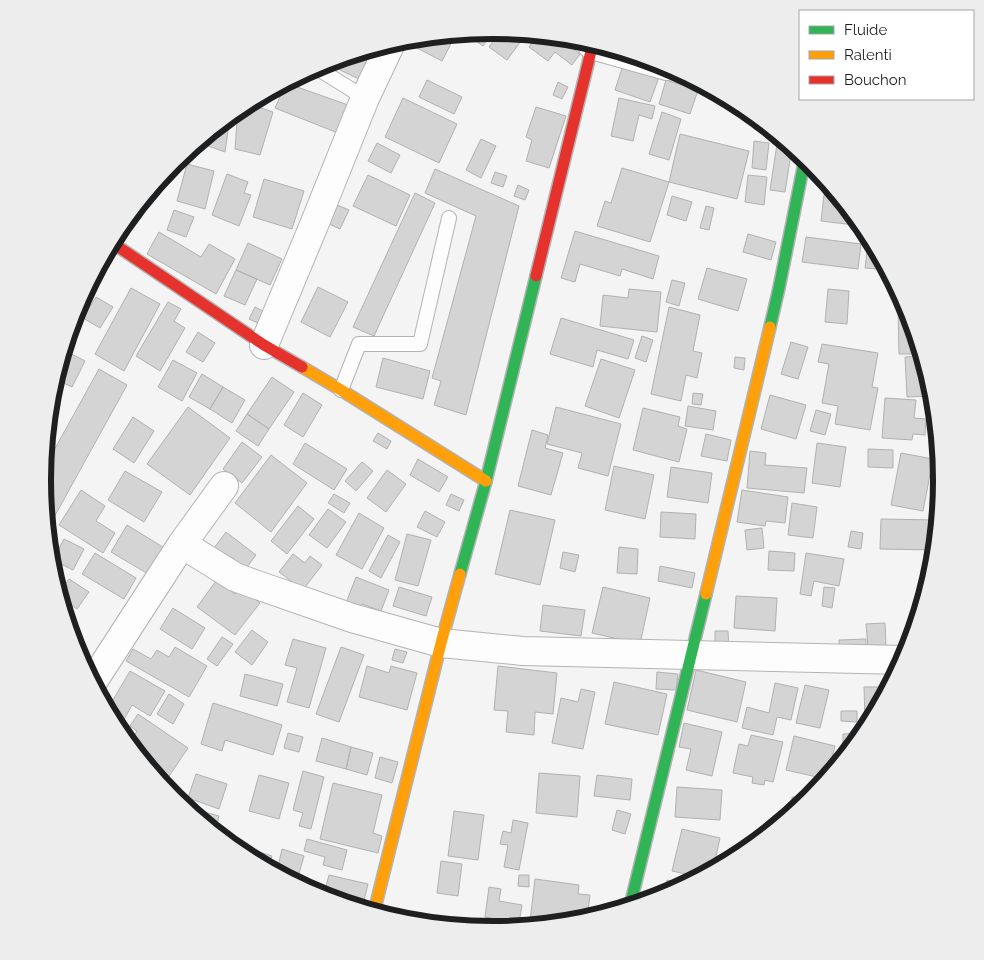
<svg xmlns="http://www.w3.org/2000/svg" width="984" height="960" viewBox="0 0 984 960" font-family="Raleway,sans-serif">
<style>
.building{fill:#d4d4d5;stroke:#b1b1b1}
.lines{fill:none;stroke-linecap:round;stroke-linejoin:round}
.lane-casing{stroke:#b3b3b4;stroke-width:16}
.street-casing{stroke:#b3b3b4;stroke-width:30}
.fast-casing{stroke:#b3b3b4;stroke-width:14}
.slow-casing{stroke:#b3b3b4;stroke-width:14}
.jam-casing{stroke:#b3b3b4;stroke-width:14}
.lane{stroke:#fdfdfe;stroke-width:14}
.street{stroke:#fdfdfe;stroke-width:28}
.fast{stroke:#30b455;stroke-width:11}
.slow{stroke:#ff9f0a;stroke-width:11}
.jam{stroke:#e5322d;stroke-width:11}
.rim{fill:none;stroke:#1e1f20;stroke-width:6}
</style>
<rect width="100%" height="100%" fill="#f4f4f5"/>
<path class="building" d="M494 30 483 46 465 33 492 30Z
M501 31 527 33 507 60 489 47Z
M452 34 455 36 442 61 415 47 420 37Z
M529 34 579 39 572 48 580 54 572 65 555 52 548 61 529 47 535 38Z
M382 45 365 82 340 70 346 56Z
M623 65 659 77 650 102 615 90Z
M427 80 462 97 454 114 419 97Z
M666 80 698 90 690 114 659 104Z
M558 82 568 87 562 99 553 95Z
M286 83 348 105 338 133 275 108Z
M403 98 457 124 439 163 385 137Z
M619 98 655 106 652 119 639 115 633 141 611 136Z
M247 103 273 112 260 155 235 149 238 109Z
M536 107 566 116 549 168 526 161 532 140 526 137Z
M662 112 681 119 669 160 649 154Z
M230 116 225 152 197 142Z
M757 118 781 138 754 129Z
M680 134 749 151 737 199 669 182Z
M481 139 496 146 481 178 466 170Z
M754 141 769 143 766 170 752 168Z
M377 143 400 155 391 173 368 161Z
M777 144 792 147 785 192 770 190Z
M187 164 214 171 205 209 177 201Z
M622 168 669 182 650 242 597 226 605 201 611 203Z
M435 169 519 206 466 415 434 405 441 381 432 378 476 216 425 193Z
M495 172 507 176 503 187 491 183Z
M227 174 248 182 244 193 251 195 239 226 212 215Z
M368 175 410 195 396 226 353 206Z
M748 175 767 177 764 205 745 202Z
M264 179 304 191 292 229 253 217Z
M518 185 529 190 525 200 514 196Z
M415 193 435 203 374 336 353 327Z
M824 195 839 196 863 226 821 221Z
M672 196 692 202 686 221 667 215Z
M337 205 349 210 340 229 329 224Z
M706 206 714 208 709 230 700 228Z
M174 210 194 217 186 237 167 230Z
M575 231 659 256 653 279 622 269 620 276 580 264 575 282 561 278Z
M159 232 201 257 209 244 235 259 216 294 147 254Z
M748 234 776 242 771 260 743 252Z
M806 237 861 244 858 269 802 262Z
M248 243 282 259 270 285 236 270Z
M868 244H874L888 270 865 268Z
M707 268 747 279 738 311 698 299Z
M236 270 257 279 245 305 224 296Z
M672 280 685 283 679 306 666 302Z
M318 287 348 302 330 337 301 322Z
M131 288 160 304 124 371 95 354Z
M629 289 661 292 657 332 600 326 603 295 628 298Z
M828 289 849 291 847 324 825 322Z
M96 297 113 307 100 328 83 318Z
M168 302 181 309 174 321 185 328 160 371 136 356Z
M255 307 267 313 262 325 249 319Z
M669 307 700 315 693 351 702 353 697 378 686 375 681 401 651 394Z
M898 309H908L922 354H899Z
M561 318 634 340 628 359 597 350 593 367 550 354Z
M198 332 215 343 203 362 186 352Z
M642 336 653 340 646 362 635 358Z
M791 342 808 347 798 379 781 374Z
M822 344 878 353 872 387 878 388 870 430 835 424 838 406 822 403 829 364 818 362Z
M64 350 85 361 72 387 55 379Z
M922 356 934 396 907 397 905 357Z
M735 357 745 358 744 370 734 368Z
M383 358 430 371 423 399 376 387Z
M601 359 635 370 619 418 585 406Z
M173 360 197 373 182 401 158 387Z
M99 369 127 385 47 530 42 480 44 461 47 463Z
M202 374 223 387 210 409 189 397Z
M272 377 294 392 269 429 247 414Z
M223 387 245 400 232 423 210 409Z
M303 393 322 405 303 437 284 425Z
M693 393 703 394 701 405 692 404Z
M770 395 806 405 796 439 761 429Z
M885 398 916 400 914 418 926 419 925 435 913 434 912 440 882 438Z
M688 406 716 411 713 430 685 426Z
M188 407 230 438 190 495 147 464Z
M556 407 621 424 608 476 578 468 582 453 547 444Z
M643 408 680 417 678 426 687 429 679 462 633 450Z
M816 410 831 414 825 435 810 431Z
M247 414 269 429 258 446 236 431Z
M133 417 154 431 134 463 113 449Z
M930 427H937L938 443H929Z
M532 430 548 435 545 448 563 453 551 495 518 486Z
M378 433 391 441 387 449 373 441Z
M706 434 731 440 727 461 701 456Z
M242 442 262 457 242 483 223 469Z
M305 443 347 469 334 490 293 464Z
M817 443 846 447 840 487 812 483Z
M868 449 893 450V468L868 467Z
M750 451 766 453 765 465 807 468 804 493 747 488Z
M901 453 933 459 923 511 891 505Z
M271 455 307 483 271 532 235 503Z
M418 459 448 477 439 492 410 475Z
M362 462 373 471 356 491 345 481Z
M614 466 654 475 645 519 605 510Z
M671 467 712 473 708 503 667 497Z
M387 470 406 484 386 512 367 498Z
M125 471 162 492 144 522 108 500Z
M81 490 105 506 96 521 115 533 103 553 59 525Z
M742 490 788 497 785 523 766 521 765 526 737 522Z
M334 494 350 503 344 513 328 503Z
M451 494 464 500 459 511 446 505Z
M792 503 817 507 813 538 788 535Z
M298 506 314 519 287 554 271 541Z
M328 509 346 522 327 548 309 535Z
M510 510 555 520 540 585 495 574Z
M425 511 445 522 437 537 417 527Z
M661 512 696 514 695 539 660 537Z
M359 513 384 528 362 569 336 555Z
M881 519 938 520 935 550 880 549Z
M127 525 166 549 150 575 111 552Z
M762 528 764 548 747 550 745 530Z
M851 531 863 533 861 549 848 547Z
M226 532 256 555 241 575 211 552Z
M407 534 431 540 418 586 395 580Z
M388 535 400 542 381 578 369 571Z
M64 539 84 549 73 570 53 560Z
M619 547 638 549 637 574 617 573Z
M769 551 795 553 794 571 768 570Z
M563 552 579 555 575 572 560 568Z
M95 553 136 578 124 599 82 574Z
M806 553 844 559 839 586 814 581 811 596 800 594Z
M293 554 305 563 310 556 322 565 303 590 279 572Z
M660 566 695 573 692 588 658 581Z
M356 577 389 590 381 611 362 604 360 609 346 603Z
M69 579 89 592 77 609 59 597 58 594Z
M216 581 235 594 240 587 260 603 235 635 197 607Z
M399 587 432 597 426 616 393 606Z
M603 587 650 598 640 644 592 633Z
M824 587 835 588 832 608 822 606Z
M736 596 777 598 775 631 734 628Z
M543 605 585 610 581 636 540 631Z
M173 608 205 628 192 649 160 629Z
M885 623 886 646 868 647 866 624Z
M252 630 268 642 252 665 235 652Z
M715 631H728L729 650 715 651Z
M222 637 233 644 217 666 207 659Z
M293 639 326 648 309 708 287 702 297 668 285 665Z
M866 639V653L840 654 839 640Z
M175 647 207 666 189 697 126 661 133 649 151 659 157 650 169 657Z
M341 647 364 655 339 722 316 714Z
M395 649 407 652 403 663 392 660Z
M367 666 389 673 391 666 417 673 407 710 359 697Z
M498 666 557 673 553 714 535 712 534 735 506 732 508 711 494 710Z
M696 670 746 682 737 722 687 710Z
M130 671 165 691 150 716 132 705 122 723 111 717 107 710Z
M657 672 678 674 676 690 656 689Z
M245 674 283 684 277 706 240 696Z
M614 682 667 694 658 735 605 724Z
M881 682H892L872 720H865L864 687H881Z
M775 683 798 688 791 720 777 717 773 735 742 728 747 707 769 713Z
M805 685 829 690 820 728 796 723Z
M581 689 595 692 583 749 552 743 561 698 578 702Z
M169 694 184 704 173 724 157 714Z
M213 703 282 725 273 755 225 740 222 751 201 744Z
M841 711H857V722L841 721Z
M138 714 188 748 163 785 129 744 137 731 130 726Z
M684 723 722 732 712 776 686 770 691 749 679 747Z
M288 733 303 737 299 752 284 748Z
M864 733 843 758V734Z
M751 735 783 742 773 782 765 780 764 785 752 783 753 777 733 773 739 744 748 746Z
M794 736 835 746 827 777 826 779 786 770Z
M322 738 351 747 346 769 316 761Z
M351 747 373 753 367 775 346 769Z
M380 757 398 762 392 783 375 778Z
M303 771 324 777 311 829 299 826 303 813 293 810Z
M539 773 580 776 577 817 536 813Z
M196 774 227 784 219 809 188 798Z
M259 775 289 783 279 819 249 811Z
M597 775 632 779 630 800 594 796Z
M333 783 382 795 373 833 382 836 378 853 320 839Z
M171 787 180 791 176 800 168 791Z
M677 787 722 790 720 820 675 817Z
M792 797H811L792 813Z
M186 807 219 816 215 832 186 808Z
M617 810 631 814 625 834 612 830Z
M454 811 484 815 478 860 448 856Z
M513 820 528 823 519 870 504 867 508 845 500 844 503 831 511 833Z
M682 829 720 838 713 870 699 877 672 871Z
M307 839 347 850 342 870 323 865 325 857 304 851Z
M240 846 272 856 268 868 242 854 238 851Z
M282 849 304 856 298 877 277 871Z
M441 861 462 864 458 896 437 893Z
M329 875 368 884 362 909 323 897Z
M519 875H529V887L518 886Z
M535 879 579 885 578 894 590 895 587 919 580 921 553 924 530 921Z
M667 880 685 885 663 896Z
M489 887 501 889 499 901 522 905 519 923 485 917Z
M408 916 438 923V925L407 922Z"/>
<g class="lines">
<g class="lane-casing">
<path id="lane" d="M323 63 320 70 365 98
M341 390 359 344H420L449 218"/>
</g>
<g class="street-casing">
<path id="street" d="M592 45 667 66
M264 345 314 225 365 98 391 43
M182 544 235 577 257 585 352 618 441 643 523 651 903 660
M92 683 182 544 224 486"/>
</g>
<g class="fast-casing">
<path id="fast" d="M770 327 779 288 805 158
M460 574 486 481 536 276
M630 906 706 594"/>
</g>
<g class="slow-casing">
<path id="slow" d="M302 367 341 390 486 481
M706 594 770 327
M374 912 441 643 460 574"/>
</g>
<g class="jam-casing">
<path id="jam" d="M111 242 264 345 302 367
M536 276 593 43"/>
</g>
<use href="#lane" class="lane"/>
<use href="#street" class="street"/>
<use href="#fast" class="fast"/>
<use href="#slow" class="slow"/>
<use href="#jam" class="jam"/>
</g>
<path d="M0 0H984V960H0ZM51 480a441 441 0 1 1 882 0a441 441 0 1 1-882 0Z" fill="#ededed" fill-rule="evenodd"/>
<path class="rim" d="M51 480a441 441 0 1 1 882 0a441 441 0 1 1-882 0Z"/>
<rect x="799" y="10" width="175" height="90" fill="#ffffff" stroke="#a5a5a6"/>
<rect x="809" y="26" width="25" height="8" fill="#30b455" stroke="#a5a5a6"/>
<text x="844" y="35" font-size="15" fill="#1e1f20">Fluide</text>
<rect x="809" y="51" width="25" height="8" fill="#ff9f0a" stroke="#a5a5a6"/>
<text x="844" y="60" font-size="15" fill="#1e1f20">Ralenti</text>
<rect x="809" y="76" width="25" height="8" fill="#e5322d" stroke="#a5a5a6"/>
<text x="844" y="85" font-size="15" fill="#1e1f20">Bouchon</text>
</svg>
